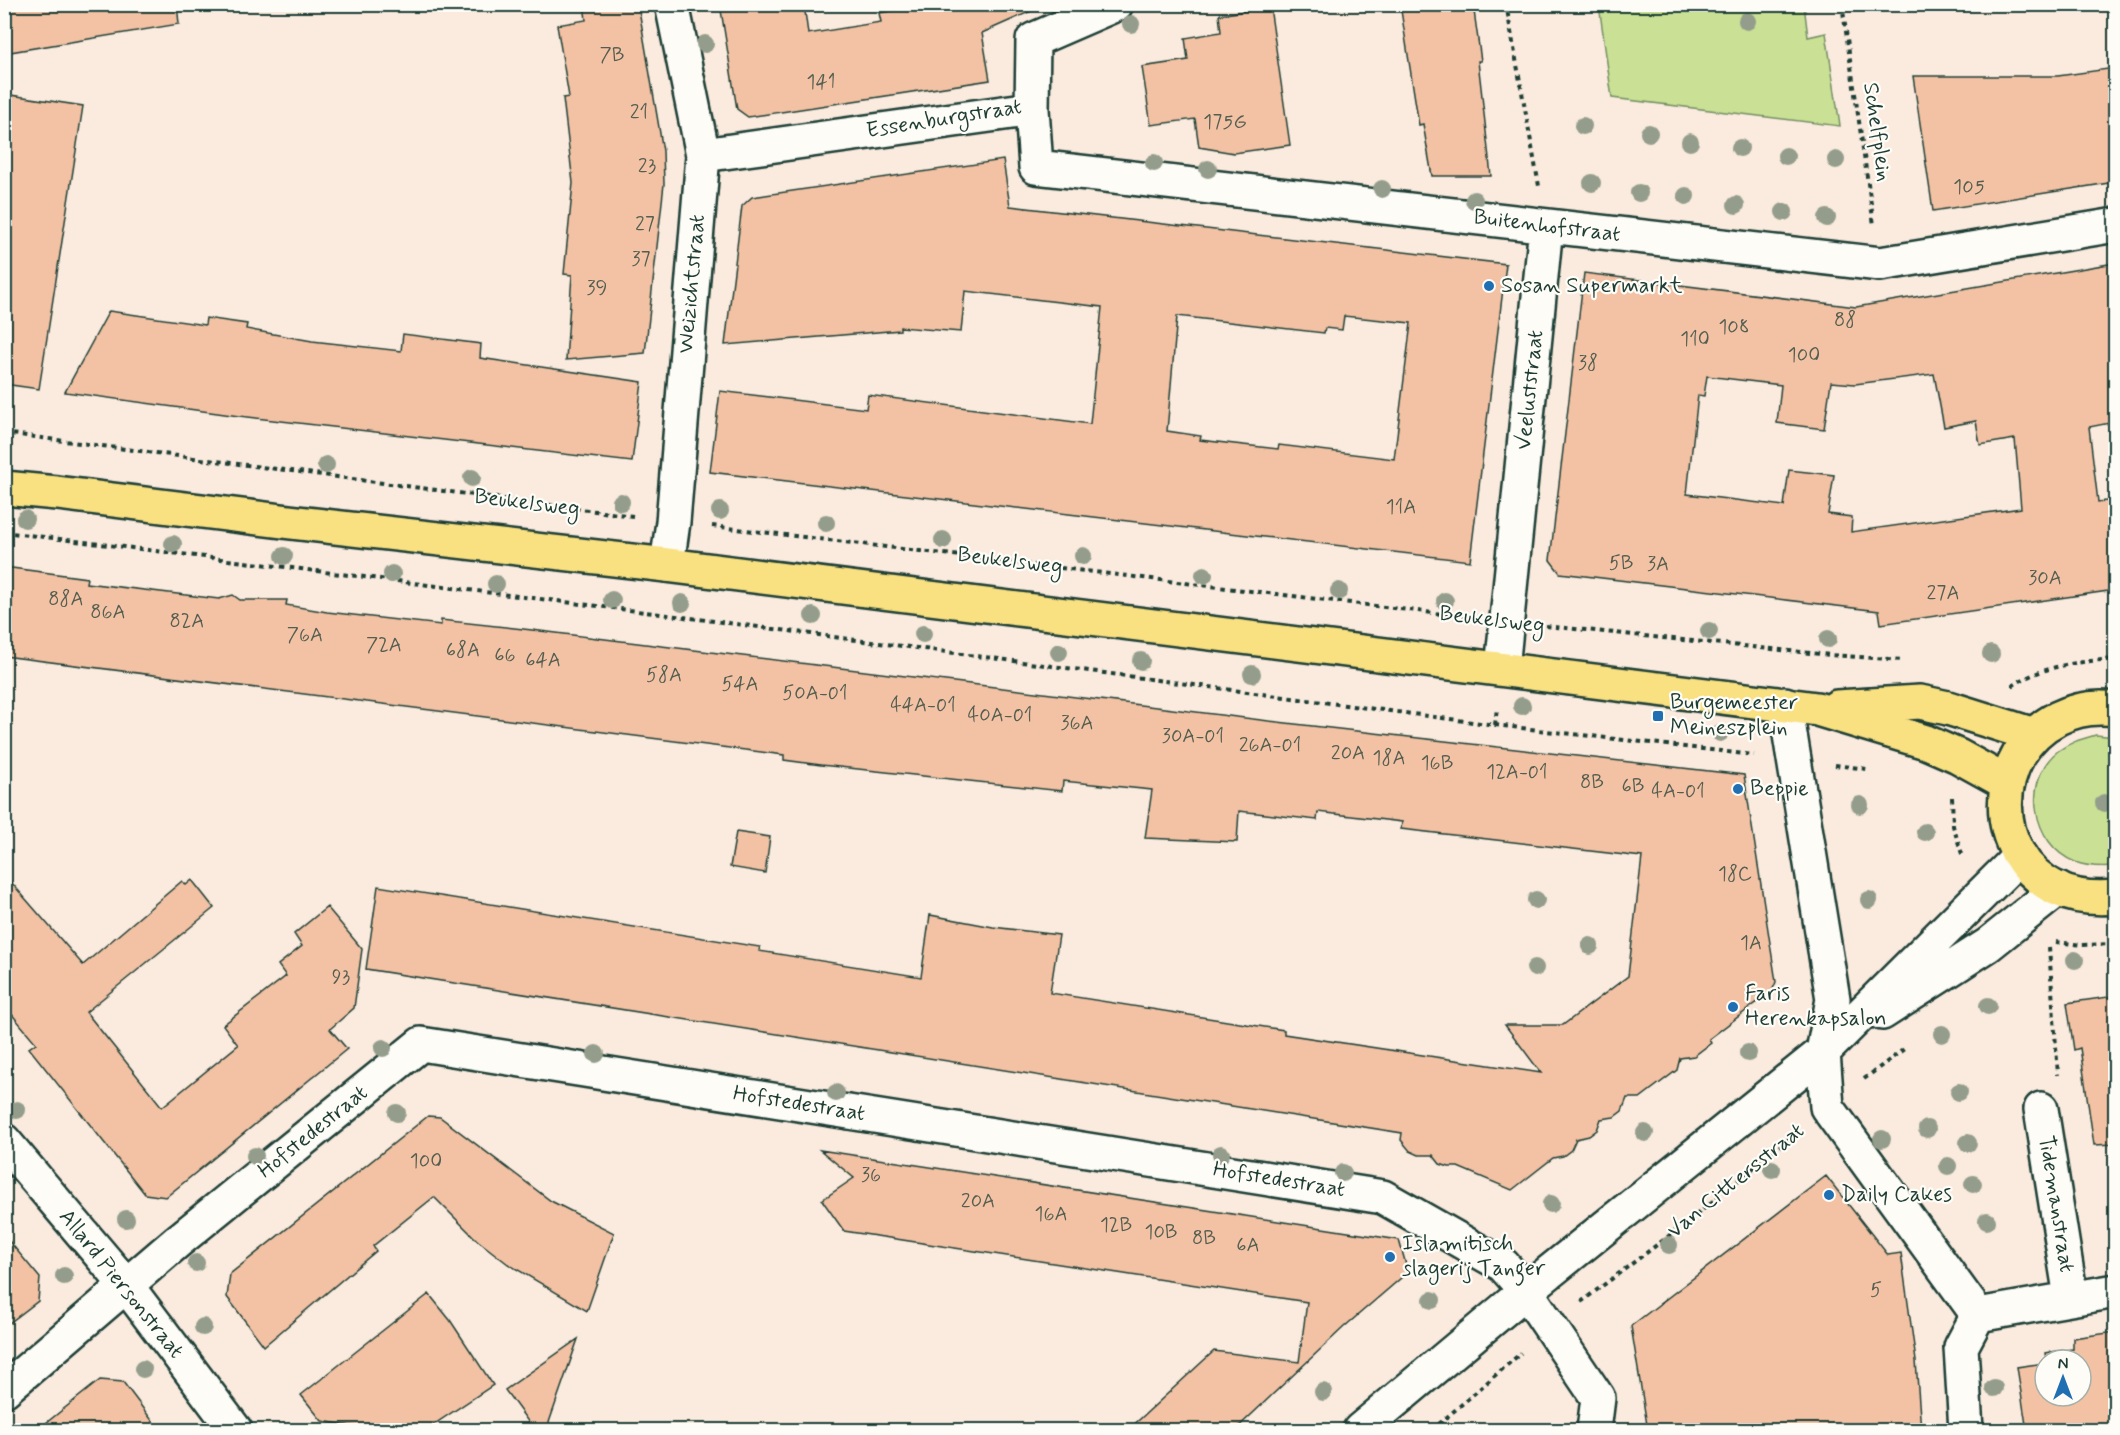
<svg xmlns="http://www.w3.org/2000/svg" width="2120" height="1435" viewBox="0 0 2120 1435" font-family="Mynerve,sans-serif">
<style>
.green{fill:#c9e095;stroke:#748e64;stroke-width:1.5}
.building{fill:#f3c2a4;stroke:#1f3d34;stroke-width:1.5;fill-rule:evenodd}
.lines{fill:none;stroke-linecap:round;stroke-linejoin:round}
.minor-casing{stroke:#1f3d34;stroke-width:38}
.major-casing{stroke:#1f3d34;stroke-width:38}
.path{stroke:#1f3d34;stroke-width:4;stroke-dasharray:4.5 4.5;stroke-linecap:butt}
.minor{stroke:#fdfcf7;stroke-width:33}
.major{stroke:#f9e181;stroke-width:33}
.tree{fill:#949d8b}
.poi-dot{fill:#1f6fb2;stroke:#fdfcf7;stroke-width:2}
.labels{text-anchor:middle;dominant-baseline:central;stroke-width:4.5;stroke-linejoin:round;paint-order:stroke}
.number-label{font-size:20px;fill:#545e50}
.street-label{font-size:22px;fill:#1f3d34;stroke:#fdfcf7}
.poi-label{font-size:22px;fill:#1f3d34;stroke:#fdfcf7;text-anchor:start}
</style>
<rect width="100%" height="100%" fill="#faebde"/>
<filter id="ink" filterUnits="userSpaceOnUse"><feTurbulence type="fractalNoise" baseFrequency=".0167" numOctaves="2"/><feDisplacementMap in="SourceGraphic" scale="12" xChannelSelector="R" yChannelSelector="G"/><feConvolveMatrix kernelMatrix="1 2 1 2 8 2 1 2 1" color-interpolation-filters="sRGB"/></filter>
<g filter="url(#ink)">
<path class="green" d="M1599 5H1804L1808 37 1826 33 1840 126 1612 98Z
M2096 735 2115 737V866C2102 867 2088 867 2075 862 2032 845 2021 780 2058 751 2070 742 2082 739 2096 735Z"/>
<path class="building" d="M4 4H177L179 24 4 53Z
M584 4H638L663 151 664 184 645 353 566 360 572 275 564 274 573 183 563 98 569 97 557 25 586 20Z
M720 4H804L808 34 881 22 879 13 933 4H1047L982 33 990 80 748 117 737 109Z
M1400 4H1473L1481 61H1478L1491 176H1432L1423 124 1419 125Z
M1270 7 1290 145 1234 153 1199 147 1195 119 1151 125 1142 67 1188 60 1185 38 1221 32 1219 15Z
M2115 68V182L1933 211 1913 76H2058Z
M4 94 83 106 39 389 4 384Z
M1003 160 1010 206 1506 264 1470 561 710 472 720 391 866 409 868 395 1090 424 1102 307 965 291 961 332 900 327V330L725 345 742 206 752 197ZM1177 316 1324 333 1325 328 1342 330 1344 316 1411 323 1394 459 1279 445 1278 449 1200 440 1201 436 1167 431Z
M2115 263V422L2089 427 2098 502 2115 500V590L1881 624 1879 611 1560 573 1550 560 1584 273 1856 307ZM1934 374 1944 427 1976 421 1980 445 2015 439 2021 508 1851 532 1852 517 1828 514 1834 475 1789 470 1784 506 1687 494 1698 395 1704 396 1707 376 1781 385 1777 423 1824 429 1831 382 1855 384Z
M109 311 205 325 206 318 247 324 246 329 312 341 401 351 403 334 481 344 480 358 642 382 632 462 239 416 65 392Z
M4 567 87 578 86 583 219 599 233 595 240 600H287L286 605 327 612 441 625V620L532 630 1286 723 1744 775 1776 982 1772 991 1709 1039 1711 1043 1694 1056 1680 1058 1677 1070 1640 1098H1627L1622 1111 1614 1117 1601 1119 1597 1130 1589 1136 1576 1139 1571 1150 1563 1156 1553 1158 1512 1190 1458 1167H1449L1440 1164 1433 1155H1419L1410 1151 1401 1140 1402 1133 366 969 378 886 760 947 759 951 921 977 930 915 993 927 1059 935 1050 993 1284 1030V1034L1541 1073 1505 1025H1563L1628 976 1642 857 1401 829 1402 822 1318 812 1317 820 1239 811 1237 842 1145 838 1152 790 1063 781 1062 791 821 765 784 760V755L4 656Z
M736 832 770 837 765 873 730 867Z
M4 874 83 965 182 881 186 885 192 880 214 908 86 1012 162 1107 238 1045 223 1025 286 976 278 965 302 946 294 934 327 907 362 949 354 1008 330 1029 347 1049 166 1197 145 1194 29 1048 36 1043 4 1005Z
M2115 996V1144L2094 1145 2080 1048 2074 1050 2067 1003Z
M428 1116 440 1117 551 1201 614 1233 587 1311 508 1264 477 1240 434 1197 373 1246 376 1251 264 1346 227 1297 230 1274Z
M820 1150 1399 1240 1408 1272 1344 1327 1234 1431H1127L1214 1351 1299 1362 1307 1302 844 1231 822 1200 854 1178Z
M1826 1176 1888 1255 1901 1253 1916 1361 1921 1431H1648L1631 1326Z
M4 1235 40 1278 38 1301 4 1327Z
M429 1294 450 1320 493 1385 424 1431H380L322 1421 301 1395Z
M2115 1332V1431H2027L2017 1367 2045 1363V1396H2081V1360H2046L2045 1353 2073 1349V1338Z
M578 1339 546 1431H535L505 1390Z
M100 1380 123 1382 160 1431H36Z"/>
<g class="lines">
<g class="minor-casing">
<path id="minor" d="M1116 4 1033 40 1032 109 1036 167 1880 264 2116 225
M703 155 1032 109
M667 565 673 522 703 155 672 4
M1502 669 1546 226
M1785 704 1833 999 1823 1052 1827 1107 1978 1315
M1882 1013 1988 945 2058 889
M2041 1109 2071 1298
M4 1141 126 1285 235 1430
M1978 1315 2116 1291
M4 1390 178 1241 421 1044 1383 1197 1503 1265 1526 1291 1598 1398 1594 1430
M1360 1430 1526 1291 1823 1052 2020 856
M1966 1430 1961 1347 1978 1315"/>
</g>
<g class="major-casing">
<path id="major" d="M4 488 57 493 290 522 667 565 1817 709 1926 742 1958 756 2007 783
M1837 707 1920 702 1948 708 2034 735
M2116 709C2095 706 2076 709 2058 718 1989 753 1987 855 2057 889 2076 898 2095 899 2116 897"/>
</g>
<path class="path" d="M1506 4 1539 186
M1842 4 1874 225
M4 433 633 516
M712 526 1467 617
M4 532 661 614 1495 725 1754 755
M1546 626 1830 655 1903 660
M2012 686C2041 666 2081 661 2116 659
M1495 725 1497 708
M1835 765 1867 769
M1952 797 1953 826 1963 857
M2056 942 2082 945 2116 944
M2049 948 2058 1075
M1864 1079 1904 1049
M1581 1302 1690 1220 1797 1132
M1432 1430 1521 1353"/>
<use href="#minor" class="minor"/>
<use href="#major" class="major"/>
</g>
<g class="tree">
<circle cx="1747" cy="21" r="9"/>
<circle cx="1131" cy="24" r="9"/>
<circle cx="705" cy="44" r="9"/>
<circle cx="1583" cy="126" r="9"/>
<circle cx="1649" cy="133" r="9"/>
<circle cx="1690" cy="142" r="9"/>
<circle cx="1740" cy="148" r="9"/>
<circle cx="1786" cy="156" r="9"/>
<circle cx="1836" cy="160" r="9"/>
<circle cx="1154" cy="163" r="9"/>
<circle cx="1208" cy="169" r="9"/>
<circle cx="1592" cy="183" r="9"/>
<circle cx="1382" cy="189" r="9"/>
<circle cx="1639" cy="193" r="9"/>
<circle cx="1686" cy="196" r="9"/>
<circle cx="1474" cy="200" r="9"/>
<circle cx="1736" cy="205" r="9"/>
<circle cx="1784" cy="212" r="9"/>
<circle cx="1827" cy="218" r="9"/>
<circle cx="326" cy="465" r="9"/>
<circle cx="472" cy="478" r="9"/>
<circle cx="621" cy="502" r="9"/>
<circle cx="720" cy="511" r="9"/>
<circle cx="25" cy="519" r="9"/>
<circle cx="826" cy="523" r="9"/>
<circle cx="943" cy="540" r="9"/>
<circle cx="173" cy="544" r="9"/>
<circle cx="284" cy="556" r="9"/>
<circle cx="1083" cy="556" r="9"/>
<circle cx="392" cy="574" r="9"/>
<circle cx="1204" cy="575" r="9"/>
<circle cx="496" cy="584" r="9"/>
<circle cx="1339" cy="591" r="9"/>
<circle cx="612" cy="600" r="9"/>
<circle cx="1445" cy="601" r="9"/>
<circle cx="682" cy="603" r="9"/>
<circle cx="813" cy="616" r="9"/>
<circle cx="1709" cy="631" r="9"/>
<circle cx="923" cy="634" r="9"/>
<circle cx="1828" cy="639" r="9"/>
<circle cx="1059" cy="652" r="9"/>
<circle cx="1991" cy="654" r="9"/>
<circle cx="1141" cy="661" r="9"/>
<circle cx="1252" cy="674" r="9"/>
<circle cx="1522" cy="706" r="9"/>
<circle cx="1720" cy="733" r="9"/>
<circle cx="2104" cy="803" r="9"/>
<circle cx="1860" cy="805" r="9"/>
<circle cx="1925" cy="832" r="9"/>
<circle cx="1536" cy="900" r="9"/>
<circle cx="1869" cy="900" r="9"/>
<circle cx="1590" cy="946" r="9"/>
<circle cx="2075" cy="960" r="9"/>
<circle cx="1535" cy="968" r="9"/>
<circle cx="1988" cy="1006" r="9"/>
<circle cx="1942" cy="1034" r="9"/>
<circle cx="383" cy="1048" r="9"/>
<circle cx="1748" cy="1053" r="9"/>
<circle cx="596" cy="1054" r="9"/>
<circle cx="1959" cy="1092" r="9"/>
<circle cx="836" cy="1093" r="9"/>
<circle cx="17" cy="1110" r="9"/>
<circle cx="397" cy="1113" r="9"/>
<circle cx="1927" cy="1129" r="9"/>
<circle cx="1645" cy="1133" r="9"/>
<circle cx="1882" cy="1139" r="9"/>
<circle cx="1968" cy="1143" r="9"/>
<circle cx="1221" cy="1154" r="9"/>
<circle cx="255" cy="1156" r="9"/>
<circle cx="1948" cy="1166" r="9"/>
<circle cx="1772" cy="1169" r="9"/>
<circle cx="1343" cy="1173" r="9"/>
<circle cx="1973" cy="1184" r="9"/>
<circle cx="1551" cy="1204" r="9"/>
<circle cx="126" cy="1219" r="9"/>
<circle cx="1987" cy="1221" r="9"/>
<circle cx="1669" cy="1245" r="9"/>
<circle cx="196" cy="1263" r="9"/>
<circle cx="64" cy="1276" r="9"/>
<circle cx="1432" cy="1300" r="9"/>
<circle cx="203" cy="1327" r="9"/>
<circle cx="143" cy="1369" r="9"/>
<circle cx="1994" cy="1388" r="9"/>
<circle cx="1323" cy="1392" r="9"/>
</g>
</g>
<g class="poi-dot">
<circle cx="1489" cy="286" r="6"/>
<rect x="1652" y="710" width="12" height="12" rx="3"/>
<circle cx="1738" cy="789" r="6"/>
<circle cx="1733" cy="1007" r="6"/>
<circle cx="1829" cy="1195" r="6"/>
<circle cx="1390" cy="1257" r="6"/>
</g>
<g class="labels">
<g class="number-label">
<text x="612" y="55">7B</text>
<text x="821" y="82">141</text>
<text x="639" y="112">21</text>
<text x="1225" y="122">175G</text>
<text x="647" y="166">23</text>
<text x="1969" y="187">105</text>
<text x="645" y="224">27</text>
<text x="641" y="259">37</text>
<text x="597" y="288">39</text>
<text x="1845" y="320">88</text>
<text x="1734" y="327">108</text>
<text x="1695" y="339">110</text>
<text x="1804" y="355">100</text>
<text x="1588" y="363">38</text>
<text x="1401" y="507">11A</text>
<text x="1621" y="563">5B</text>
<text x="1658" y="564">3A</text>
<text x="2045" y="578">30A</text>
<text x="1943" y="593">27A</text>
<text x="66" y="599">88A</text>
<text x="108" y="612">86A</text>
<text x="187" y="621">82A</text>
<text x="305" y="635">76A</text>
<text x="384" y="645">72A</text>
<text x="463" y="650">68A</text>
<text x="505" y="655">66</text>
<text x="543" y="660">64A</text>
<text x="664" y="675">58A</text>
<text x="740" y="684">54A</text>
<text x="815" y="693">50A-01</text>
<text x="923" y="705">44A-01</text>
<text x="1000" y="715">40A-01</text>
<text x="1077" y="723">36A</text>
<text x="1193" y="736">30A-01</text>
<text x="1270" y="745">26A-01</text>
<text x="1348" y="753">20A</text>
<text x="1389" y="758">18A</text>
<text x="1437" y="763">16B</text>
<text x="1517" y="772">12A-01</text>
<text x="1592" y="782">8B</text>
<text x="1633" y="786">6B</text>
<text x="1678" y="791">4A-01</text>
<text x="1735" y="874">18C</text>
<text x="1751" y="943">1A</text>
<text x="341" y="977">93</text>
<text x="426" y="1161">100</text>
<text x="871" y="1175">36</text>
<text x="978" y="1201">20A</text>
<text x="1051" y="1214">16A</text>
<text x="1116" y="1225">12B</text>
<text x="1161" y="1232">10B</text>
<text x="1204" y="1238">8B</text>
<text x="1248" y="1245">6A</text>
<text x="1876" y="1290">5</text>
</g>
<g class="street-label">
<text transform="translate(944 119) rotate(-9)">Essenburgstraat</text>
<text transform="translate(1877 132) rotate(82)">Schelfplein</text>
<text transform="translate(1547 226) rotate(7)">Buitenhofstraat</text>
<text transform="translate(692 284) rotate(-85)">Weizichtstraat</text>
<text transform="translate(1530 390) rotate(-84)">Veeluststraat</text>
<text transform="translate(527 503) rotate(7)">Beukelsweg</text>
<text transform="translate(1010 561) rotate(7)">Beukelsweg</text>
<text transform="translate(1492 620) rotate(7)">Beukelsweg</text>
<text transform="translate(799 1104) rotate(9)">Hofstedestraat</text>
<text transform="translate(313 1132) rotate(-39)">Hofstedestraat</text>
<text transform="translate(1279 1180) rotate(9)">Hofstedestraat</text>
<text transform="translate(1736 1181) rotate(-39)">Van Cittersstraat</text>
<text transform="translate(2056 1204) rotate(81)">Tidemanstraat</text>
<text transform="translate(121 1284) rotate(51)">Allard Piersonstraat</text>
</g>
<g class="poi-label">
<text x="1501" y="286">Sosan Supermarkt</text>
<text x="1670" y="703">Burgemeester<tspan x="1670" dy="25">Meineszplein</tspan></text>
<text x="1750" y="789">Beppie</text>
<text x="1745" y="994">Faris<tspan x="1745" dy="25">Herenkapsalon</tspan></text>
<text x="1841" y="1195">Daily Cakes</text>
<text x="1402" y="1244">Islamitisch<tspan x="1402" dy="25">slagerij Tanger</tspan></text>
</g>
</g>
<rect width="2120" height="1435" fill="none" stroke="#fdfcf7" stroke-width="24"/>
<rect x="12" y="12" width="2096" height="1411" fill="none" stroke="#1f3d34" stroke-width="2" filter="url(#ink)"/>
<g transform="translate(2063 1378)"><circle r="28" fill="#fdfcf7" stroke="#a4b0a9" stroke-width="1.5"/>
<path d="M0-4.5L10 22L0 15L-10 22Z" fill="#1f6fb2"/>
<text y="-9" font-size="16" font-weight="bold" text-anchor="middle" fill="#1f3d34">N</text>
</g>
</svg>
